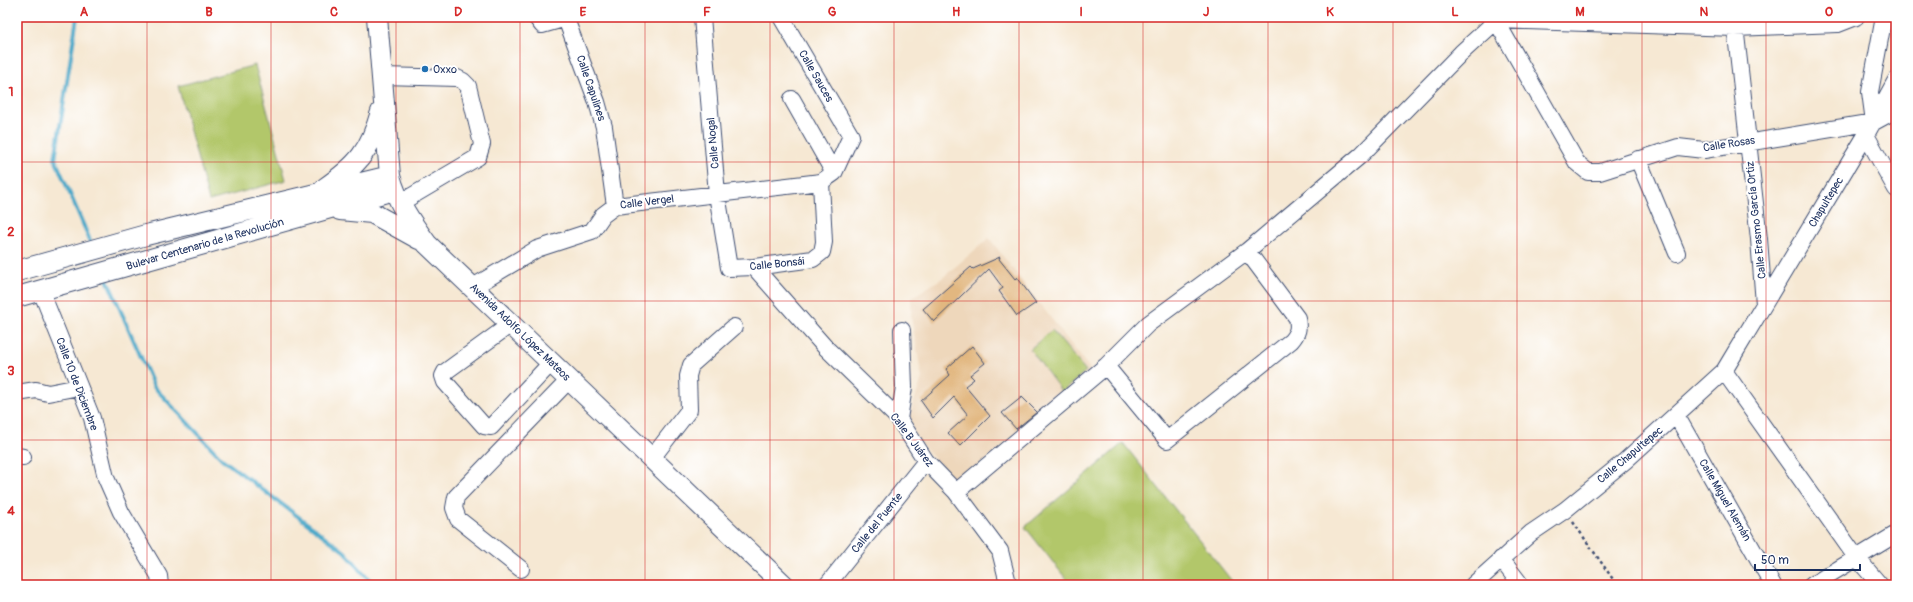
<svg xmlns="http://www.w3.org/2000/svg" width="1913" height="602" viewBox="0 0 1913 602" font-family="Pangolin,sans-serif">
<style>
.built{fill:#eed7bb}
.green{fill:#b2c76b;stroke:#667b64}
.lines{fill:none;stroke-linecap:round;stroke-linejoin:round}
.stream{stroke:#4ba9c9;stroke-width:4}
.building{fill:#e2b780}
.minor-casing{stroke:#3c4b70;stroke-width:18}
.major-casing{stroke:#3c4b70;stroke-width:22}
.path{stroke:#3c4b70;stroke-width:2.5;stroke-dasharray:3 3;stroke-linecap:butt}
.minor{stroke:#fff;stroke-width:16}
.major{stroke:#fff;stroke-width:20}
.grid{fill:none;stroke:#d62828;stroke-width:1;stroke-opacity:0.55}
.poi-dot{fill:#1f6fb2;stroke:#fff;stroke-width:1.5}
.labels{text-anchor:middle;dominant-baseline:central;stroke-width:3.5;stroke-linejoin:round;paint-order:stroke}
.poi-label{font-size:11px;fill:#1b2f5e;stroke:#fff;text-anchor:start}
.street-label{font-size:11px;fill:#1b2f5e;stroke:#fff}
.neatline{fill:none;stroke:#d62828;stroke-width:1.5}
.grid-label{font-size:13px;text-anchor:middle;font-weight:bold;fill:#d62828}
</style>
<rect width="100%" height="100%" fill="#fff"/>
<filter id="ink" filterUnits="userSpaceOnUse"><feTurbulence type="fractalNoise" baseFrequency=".025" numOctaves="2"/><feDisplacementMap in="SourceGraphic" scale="8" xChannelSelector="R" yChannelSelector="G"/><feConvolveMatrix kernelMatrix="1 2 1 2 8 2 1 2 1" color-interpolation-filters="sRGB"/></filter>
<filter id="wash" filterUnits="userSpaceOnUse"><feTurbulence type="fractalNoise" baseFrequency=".012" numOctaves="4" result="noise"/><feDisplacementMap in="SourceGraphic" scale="16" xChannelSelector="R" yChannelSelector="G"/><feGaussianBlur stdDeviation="0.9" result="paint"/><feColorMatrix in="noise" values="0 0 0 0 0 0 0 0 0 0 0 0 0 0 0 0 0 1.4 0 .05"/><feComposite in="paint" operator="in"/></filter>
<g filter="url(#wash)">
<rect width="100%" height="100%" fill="#f6e8d3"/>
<path class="built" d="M989 238 1091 370 957 485 906 426 922 378 911 317V298L941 279Z"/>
<path class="green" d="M255 65 286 180 209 201 178 86Z
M1052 330 1086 371 1062 392 1030 349Z
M1123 443 1235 585H1071L1025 527Z"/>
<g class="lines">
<path class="stream" d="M77 17 55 159 92 245
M106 277 154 387 222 459 345 552 374 585"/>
</g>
<g id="blocks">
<path class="building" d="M1000 257 999 259 1015 279 1017 277 1036 303 1017 316 999 291 1003 288 989 269 934 322 923 309 971 267 973 269Z
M972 346 985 363 970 375 974 379 965 386 990 416 960 446 948 433 968 415 954 397 933 418 921 401 950 375 946 369Z
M1022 397 1037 412 1016 429 1002 413Z"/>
</g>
</g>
<g filter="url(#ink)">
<use href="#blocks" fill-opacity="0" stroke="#3c4b70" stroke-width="1"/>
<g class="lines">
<g class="minor-casing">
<path id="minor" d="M536 17 542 25 570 17
M702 17 717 194 729 268 754 267 813 259 822 252 824 242 821 182
M1494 17 1577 163 1588 172H1600L1678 147 1704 150 1874 122 1896 110
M1734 17 1759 239 1764 304
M566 19 597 102 604 127 615 206
M383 76 457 78 463 81 468 86 482 144 478 157 400 203
M792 99 834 173
M1874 122 1870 92 1884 17
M1866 135 1896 189
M1638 159 1677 253
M754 267 825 347 899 419 926 461 956 492 1000 551 1008 583
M473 287 537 249 592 231 603 215 615 206 821 182 834 173 851 136 781 17
M41 291 92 418 106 478 121 512 159 576 160 585
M511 324 445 372 443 376 445 382 484 426 491 427 551 363
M1106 366 1167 440 1291 341C1298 333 1299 328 1297 318L1247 251
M1724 371 1856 557 1880 585
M17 393 36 390 48 393 79 387
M1676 415 1773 585
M899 419 904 387 902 330
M17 456 23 457
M652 458 689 410 688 376 691 365 734 327
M956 492 1106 366 1148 324 1247 251 1361 155 1461 53 1497 20 1735 28 1838 24 1856 17
M1501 559 1521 585
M521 569 458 519 454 508 456 497 569 380
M827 585 926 461
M1473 585 1531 533 1565 510 1625 461 1724 371 1866 135 1896 80
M1812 585 1896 534"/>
</g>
<g class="major-casing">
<path id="major" d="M377 17 390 176C397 202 411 222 427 244L784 585
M325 188C358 165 370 151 381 112
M340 210 372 213 419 239
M17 271 146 235 390 176
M17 297 394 190"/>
</g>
<path class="path" d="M1573 522 1617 585"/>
<use href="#minor" class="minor"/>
<use href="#major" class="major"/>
</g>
</g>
<path class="grid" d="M147 17V585M271 17V585M396 17V585M520 17V585M645 17V585M770 17V585M894 17V585M1019 17V585M1143 17V585M1268 17V585M1393 17V585M1517 17V585M1642 17V585M1766 17V585M17 162H1896M17 301H1896M17 440H1896"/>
<circle class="poi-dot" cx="425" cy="69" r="4"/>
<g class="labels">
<g class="poi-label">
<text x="433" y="69">Oxxo</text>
</g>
<g class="street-label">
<text transform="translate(816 76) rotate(60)">Calle Sauces</text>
<text transform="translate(591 88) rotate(71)">Calle Capulines</text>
<text transform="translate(713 143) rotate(-95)">Calle Nogal</text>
<text transform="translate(1729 144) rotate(-9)">Calle Rosas</text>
<text transform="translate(647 202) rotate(-7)">Calle Vergel</text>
<text transform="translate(1826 202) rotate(-59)">Chapultepec</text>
<text transform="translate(1756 220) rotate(-96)">Calle Erasmo García Ortiz</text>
<text transform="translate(205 244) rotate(-16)">Bulevar Centenario de la Revolución</text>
<text transform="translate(777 264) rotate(-6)">Calle Bonsái</text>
<text transform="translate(520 332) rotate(44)">Avenida Adolfo López Mateos</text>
<text transform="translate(77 384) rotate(69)">Calle 10 de Diciembre</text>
<text transform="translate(912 440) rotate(53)">Calle B Juárez</text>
<text transform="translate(1630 455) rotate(-40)">Calle Chapultepec</text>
<text transform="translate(1725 500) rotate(60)">Calle Miguel Alemán</text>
<text transform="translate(877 523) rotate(-51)">Calle del Puente</text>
</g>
</g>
<rect width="1913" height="602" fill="none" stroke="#fff" stroke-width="44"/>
<path d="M1755 564v6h105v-6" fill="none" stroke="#1b2f5e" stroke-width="2"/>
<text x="1761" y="564" font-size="12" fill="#1b2f5e" stroke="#ffffff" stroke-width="3" paint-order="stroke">50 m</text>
<rect x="22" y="22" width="1869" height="558" class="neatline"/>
<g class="grid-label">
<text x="84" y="16">A</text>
<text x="209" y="16">B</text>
<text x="334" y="16">C</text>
<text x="458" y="16">D</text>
<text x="583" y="16">E</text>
<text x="707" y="16">F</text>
<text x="832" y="16">G</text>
<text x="956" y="16">H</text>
<text x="1081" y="16">I</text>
<text x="1206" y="16">J</text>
<text x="1330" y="16">K</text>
<text x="1455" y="16">L</text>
<text x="1580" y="16">M</text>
<text x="1704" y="16">N</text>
<text x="1829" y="16">O</text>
<text x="11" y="96">1</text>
<text x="11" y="236">2</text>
<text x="11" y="375">3</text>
<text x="11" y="515">4</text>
</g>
</svg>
